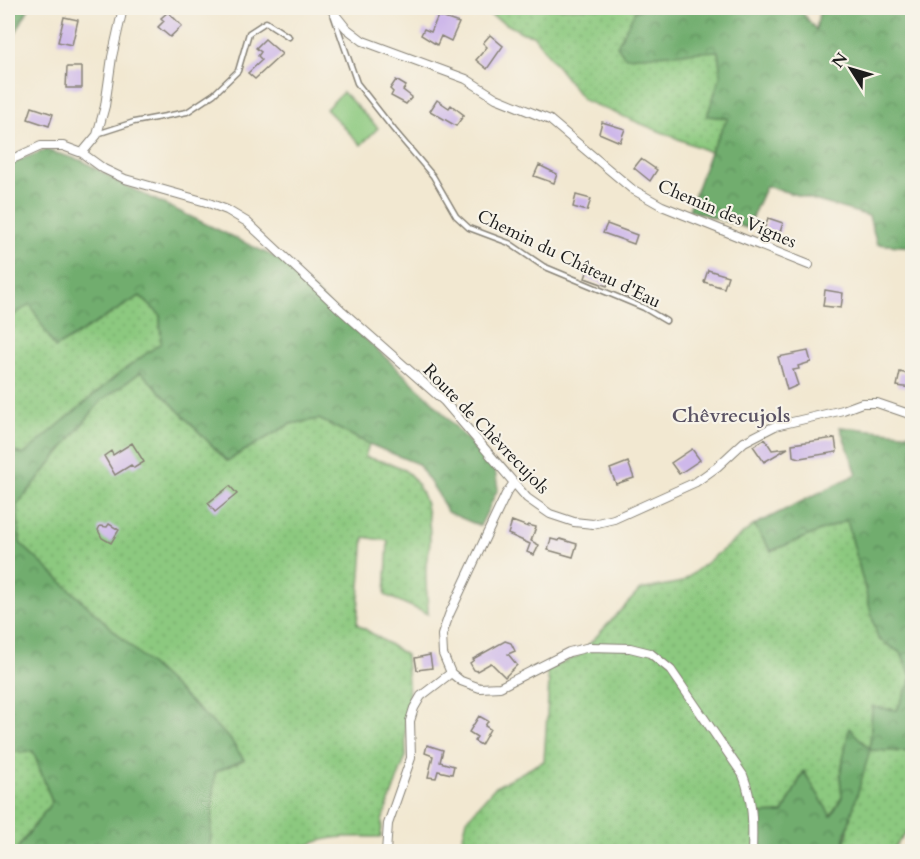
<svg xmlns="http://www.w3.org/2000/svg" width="920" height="859" viewBox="0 0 920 859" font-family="Cardo,serif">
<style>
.grass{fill:url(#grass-dots);stroke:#54724e;stroke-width:1.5}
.forest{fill:url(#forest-crowns);stroke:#466445;stroke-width:1.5}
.garden{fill:#8cc97f;stroke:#54724e;stroke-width:1.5}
.building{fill:#ceb8ea}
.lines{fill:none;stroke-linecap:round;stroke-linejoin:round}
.lane-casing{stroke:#878276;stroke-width:7}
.street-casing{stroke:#878276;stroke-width:10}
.lane{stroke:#fff;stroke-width:4}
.street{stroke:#fff;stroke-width:8}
.labels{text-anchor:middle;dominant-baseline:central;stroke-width:4.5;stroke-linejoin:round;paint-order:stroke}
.street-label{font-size:18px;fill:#1c1c1c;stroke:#f7f3e8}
.neighbourhood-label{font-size:20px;font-weight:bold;fill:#5a5364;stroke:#f7f3e8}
</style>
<defs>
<pattern id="grass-dots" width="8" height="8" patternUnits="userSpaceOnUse" patternTransform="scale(1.5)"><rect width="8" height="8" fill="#8cc97f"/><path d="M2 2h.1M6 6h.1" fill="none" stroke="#78ac6d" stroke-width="1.8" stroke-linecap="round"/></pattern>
<pattern id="forest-crowns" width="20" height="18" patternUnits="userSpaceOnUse" patternTransform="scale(1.5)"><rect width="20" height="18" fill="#71ad6e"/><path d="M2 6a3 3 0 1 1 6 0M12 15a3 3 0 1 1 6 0" fill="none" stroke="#5c8c5a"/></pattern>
</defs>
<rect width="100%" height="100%" fill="#f7f3e8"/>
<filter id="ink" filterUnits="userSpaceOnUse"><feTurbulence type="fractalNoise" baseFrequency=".0167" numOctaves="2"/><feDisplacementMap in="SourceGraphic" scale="12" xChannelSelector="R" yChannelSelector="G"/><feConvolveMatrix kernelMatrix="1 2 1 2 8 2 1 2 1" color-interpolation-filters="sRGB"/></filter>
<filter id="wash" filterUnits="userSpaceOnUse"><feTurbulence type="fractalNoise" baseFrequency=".008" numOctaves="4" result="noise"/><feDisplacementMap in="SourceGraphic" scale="24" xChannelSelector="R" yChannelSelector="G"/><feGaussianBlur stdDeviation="1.35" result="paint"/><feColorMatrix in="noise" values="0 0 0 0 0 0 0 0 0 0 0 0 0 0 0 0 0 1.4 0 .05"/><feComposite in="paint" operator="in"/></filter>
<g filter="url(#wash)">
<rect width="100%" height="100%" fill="#f2e8d1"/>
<path class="grass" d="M477 8H644L635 11 718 51 721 75 707 116 729 117 710 152 583 100 533 35 523 33Z
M140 296 160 315 161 343 121 372 23 456 8 448V319L30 304 55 348Z
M141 372 227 461 290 424 319 419 369 444 365 457C376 460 387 462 397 466 424 478 430 513 430 540 430 549 426 558 426 567 425 583 428 598 428 614L385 595 388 541 364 537 357 624 406 655 409 697 405 720 406 756 382 821 381 837C352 837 322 834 298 851H202L210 847 215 772 244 760 230 739 20 543 17 505 101 401Z
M847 520 878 638 901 653 912 678 897 710 872 707 870 749 912 752V826L891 851H841L848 833 850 729 840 776 842 797 830 817 803 772 783 813 759 814 757 851 459 852 467 819 495 787 544 761 549 683 546 670 578 656 640 590 682 582 754 525 771 551Z
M33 751 52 802 15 851 8 852V753Z"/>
<path class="forest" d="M8 8H29L8 47Z
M644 8H799L816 30 820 8H912V247L877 244 869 216 766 186 747 228 689 210 710 152 728 118 707 116 721 75 718 51 625 57 617 46 635 11Z
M46 150 83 161 122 184 281 260 430 399 495 470 498 489 480 526 447 512 438 494 418 464 369 444 319 419 290 424 227 461 141 372 101 401 17 505 20 543 230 739 244 760 215 772 210 847 202 851 15 852 52 802 33 751 8 753V448L23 455 121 372 161 343 160 315 140 296 55 348 30 304 8 319V164Z
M840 427 912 434V752L870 750 841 851H757L758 814 783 813 804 771 831 816 842 797 840 776 849 728 870 749 872 707 897 710 912 678 901 653 878 639 847 520 771 551 754 525 857 474Z"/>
<path class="garden" d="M343 92 378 128 361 145 326 109Z"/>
<g id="blocks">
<path class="building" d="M168 12 182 26 170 37 158 27 164 21 161 18Z
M438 16 459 23 451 41 441 36 437 45 421 35 424 29 431 32Z
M64 17 78 20 72 45 58 42Z
M490 35 503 46 487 69 476 60 487 47 483 43Z
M265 39 282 54 255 79 248 73 262 60 258 56 261 52 256 48Z
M67 67H82V88H66Z
M396 80 406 86 403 90 412 97 406 104 391 96 393 92 390 89Z
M437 100 449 108 451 105 464 115 456 126 430 111Z
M32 107 53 114 49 126 28 119Z
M602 122 625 129 620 142 599 133Z
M641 159 657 170 650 181 634 168Z
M539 165 557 174 554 183 534 176Z
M576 195 591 199 587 211 573 207Z
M768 218 783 223 779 235 764 230Z
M607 224 637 235 634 244 603 233Z
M588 270 610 279 607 286 585 278Z
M708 270 728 276 724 288 704 282Z
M825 290 843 293 841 308 823 306Z
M808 351 811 362 798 366 799 369 793 370 798 385 787 390 778 357Z
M900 372 912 375V388L897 386Z
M835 438 837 452 800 458 793 456 792 444Z
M765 439 772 450 788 448 764 462 753 446Z
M132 443 144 462 134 468 131 465 115 475 104 456 111 451 113 455Z
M692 449 700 460 679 474 671 463Z
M628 462 634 478 616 484 610 469Z
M230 486 237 494 215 512 208 503Z
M512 521 528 527V525L536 527 531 541 539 545 534 555 527 552 530 544 508 534Z
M109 524 119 530 111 543 102 538 98 530 100 526 107 527Z
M551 539 559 541 560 539 577 544 573 557 548 550Z
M505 641 511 643 515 651 508 654 517 665 505 677 491 663 477 671 474 670 470 663 474 660 473 659Z
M430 655 432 668 417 670 415 658Z
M479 716 488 721 485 726 490 729 481 745 474 741 477 737 469 732Z
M427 745 443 750 440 762 454 766 452 774 438 771 436 778 428 777 433 756 425 753Z"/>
</g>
</g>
<g filter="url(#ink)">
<use href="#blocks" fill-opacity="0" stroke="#878276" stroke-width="1.5"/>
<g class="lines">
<g class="lane-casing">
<path id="lane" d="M334 17 357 83 394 130 433 176 456 216 469 228 509 243 543 266 644 308 666 321
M97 134 134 122 187 112 214 94 238 71 249 33 266 22 289 37"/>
</g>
<g class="street-casing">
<path id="street" d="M330 8 346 28 363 41 466 79 496 98 550 120 632 189 662 206 809 265
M82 153 97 135 105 106 112 57 123 8
M8 161 41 146H63L82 153 104 169 125 179 206 202 227 210 247 222 341 310 444 401 527 498 550 514 574 522 593 524 614 519 696 482 717 467 744 442 775 426 843 410 862 403H877L912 415
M513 484 506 494 488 532 449 615 442 635 443 654 451 673 461 681 480 688 500 687 569 652 590 647 630 648 650 653 671 670 743 775C753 801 753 824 752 852
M386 852 388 824 411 758 410 721 414 708 421 696 451 673"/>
</g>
<use href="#lane" class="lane"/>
<use href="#street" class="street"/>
</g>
</g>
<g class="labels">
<g class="street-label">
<text transform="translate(727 214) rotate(23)">Chemin des Vignes</text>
<text transform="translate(569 259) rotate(26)">Chemin du Château d'Eau</text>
<text transform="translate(486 429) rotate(46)">Route de Chèvrecujols</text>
</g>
<g class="neighbourhood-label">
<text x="731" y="415">Chêvrecujols</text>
</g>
</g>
<rect width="920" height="859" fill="none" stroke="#f7f3e8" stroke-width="30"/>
<g transform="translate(851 69) rotate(307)" stroke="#f7f3e8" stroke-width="4.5" paint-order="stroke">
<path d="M0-4.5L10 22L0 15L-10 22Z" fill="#1c1c1c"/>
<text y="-9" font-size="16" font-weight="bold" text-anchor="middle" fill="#1c1c1c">N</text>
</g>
</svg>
